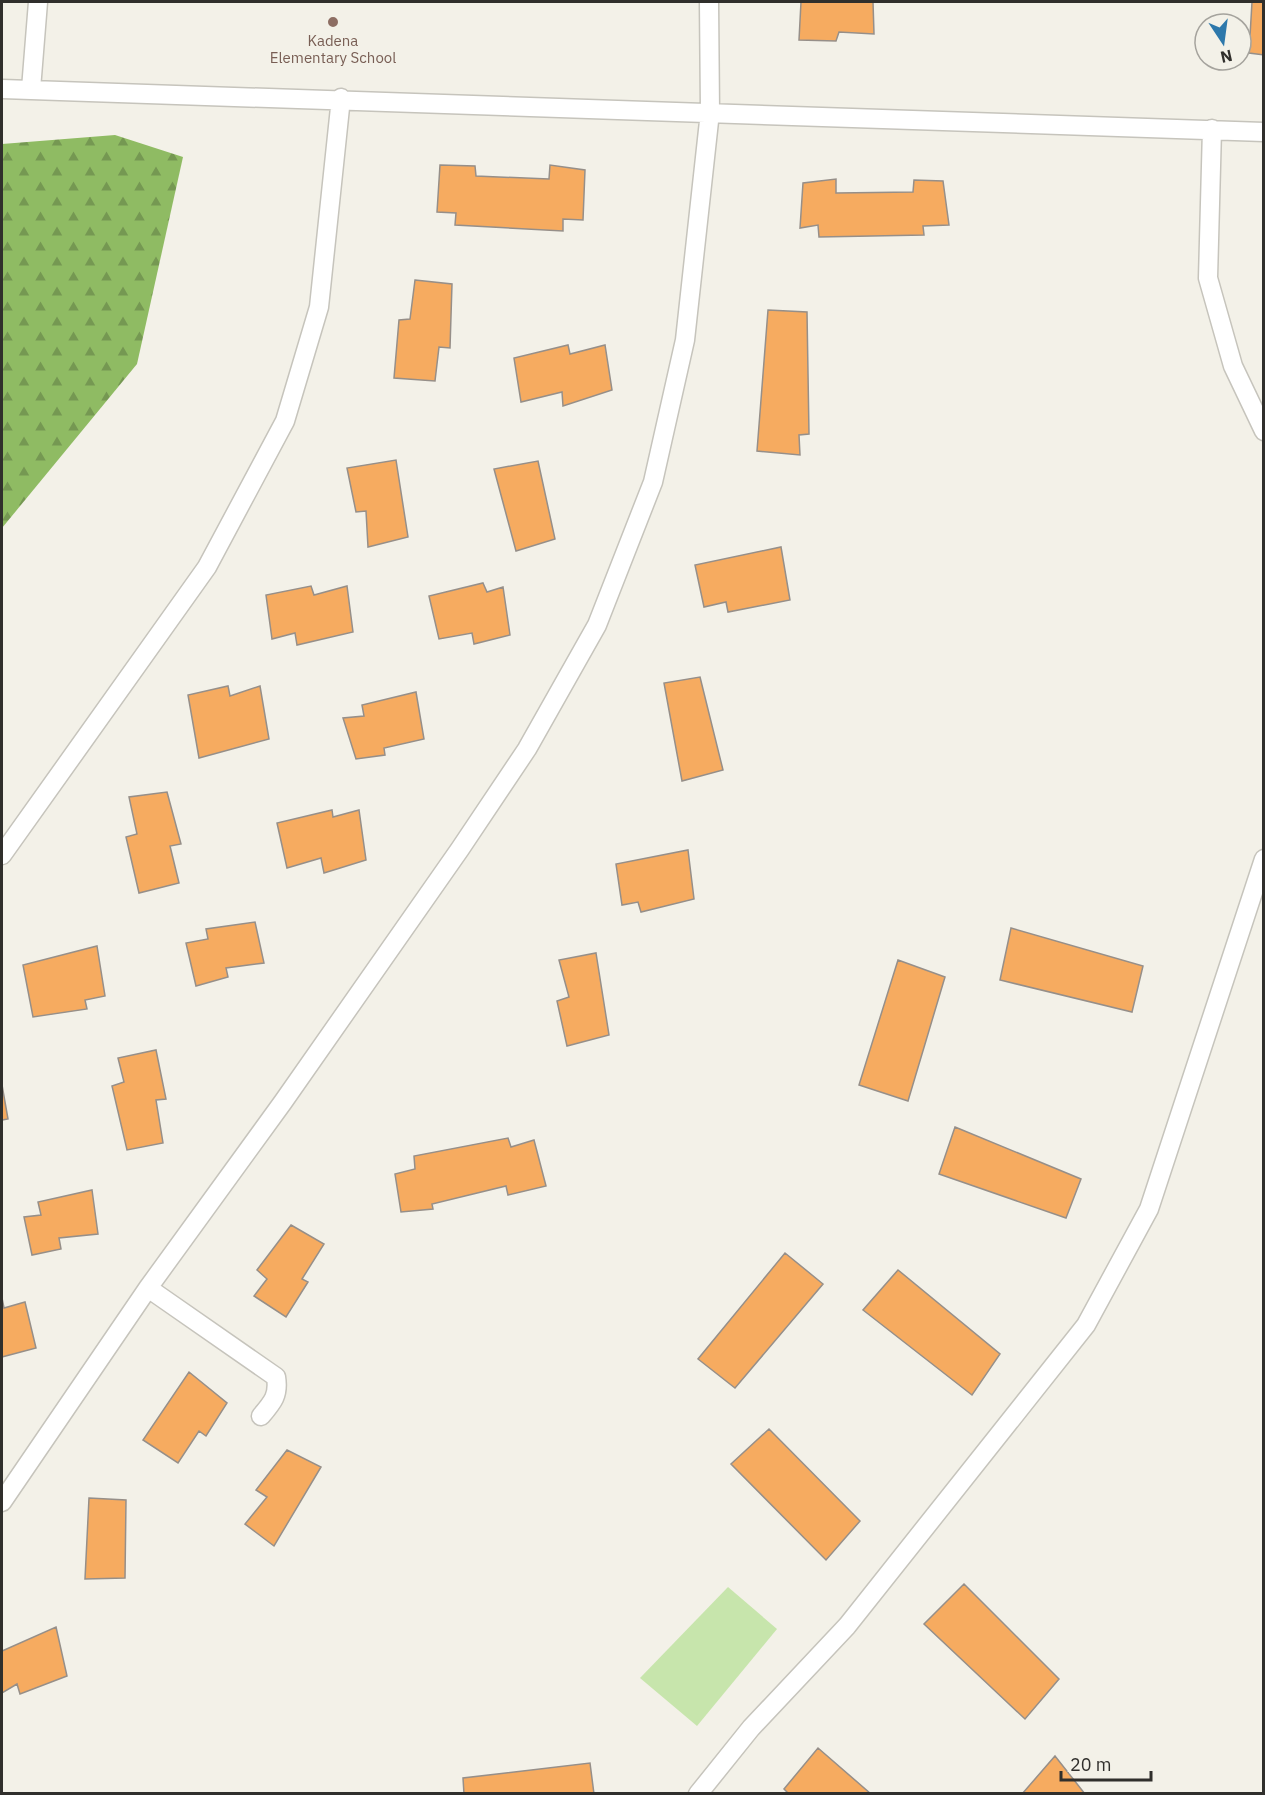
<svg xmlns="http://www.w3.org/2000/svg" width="1265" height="1795" viewBox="0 0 1265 1795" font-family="'IBM Plex Sans',sans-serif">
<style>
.forest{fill:url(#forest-firs)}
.pitch{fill:#c7e5ac}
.building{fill:#f6ab60;stroke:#968f89;stroke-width:1.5}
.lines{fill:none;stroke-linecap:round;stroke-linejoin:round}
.service-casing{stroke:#c6c4bc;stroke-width:21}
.service{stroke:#fff;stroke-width:18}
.education-dot{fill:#8d6e63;stroke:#f3f1e8;stroke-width:2}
.labels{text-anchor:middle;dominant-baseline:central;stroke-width:4.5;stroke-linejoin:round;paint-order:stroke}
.education-label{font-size:15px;fill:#785e54;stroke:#f3f1e8}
</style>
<defs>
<pattern id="forest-firs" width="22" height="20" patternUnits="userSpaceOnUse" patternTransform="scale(1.5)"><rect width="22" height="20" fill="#8fbb63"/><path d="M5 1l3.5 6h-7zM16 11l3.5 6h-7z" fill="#759852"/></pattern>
</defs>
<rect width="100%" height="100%" fill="#f3f1e8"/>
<path class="forest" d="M115 135 183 157 137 364 2 528V144Z"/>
<path class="pitch" d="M728 1587 777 1629 697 1726 640 1678Z"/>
<path class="building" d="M801 2H873L874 34 839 32 836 41 799 40Z
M1252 2H1264V55L1249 53Z
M440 165 475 166 476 176 549 179 550 165 585 170 583 220 563 219V231L455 225 456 213 437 212Z
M836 179V193L913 192 914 180 943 181 949 225 923 226 924 235 819 237 818 225 800 228 803 183Z
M415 280 452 284 450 348 439 347 435 381 394 378 399 320 410 319Z
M768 310 807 312 809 434 799 435 800 455 757 451Z
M568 345 570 354 605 345 612 390 563 406 562 392 521 402 514 358Z
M396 460 408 537 368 547 366 511 356 512 347 468Z
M538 461 555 539 516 551 494 469Z
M781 547 790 600 728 612 726 602 704 607 695 565Z
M483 583 487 592 503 587 510 635 474 644 472 633 439 639 429 596Z
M311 586 314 595 347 586 353 632 297 645 295 633 272 639 266 595Z
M700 677 723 770 682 781 664 683Z
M228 686 230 696 260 686 269 739 199 758 188 695Z
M416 692 424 739 384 748 385 755 356 759 343 718 364 716 362 705Z
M167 792 181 844 170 846 179 883 139 893 126 837 137 834 129 797Z
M332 810 333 817 359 810 366 860 324 873 321 858 287 868 277 823Z
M688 850 694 899 641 912 638 902 622 905 616 864Z
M255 922 264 963 226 968 228 977 196 986 186 943 208 939 206 929Z
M1011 928 1143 966 1132 1012 1000 980Z
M97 946 105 996 85 1000 87 1009 33 1017 23 965Z
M596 953 609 1035 567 1046 557 1001 569 997 559 960Z
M898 960 945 977 908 1101 859 1085Z
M156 1050 166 1099 156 1100 163 1143 127 1150 112 1086 124 1082 118 1058Z
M2 1085 8 1119 2 1120Z
M955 1127 1081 1179 1066 1218 939 1174Z
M508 1138 511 1147 534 1140 546 1186 508 1195 506 1186 432 1204 433 1209 401 1212 395 1174 415 1169 414 1156Z
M92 1190 98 1234 59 1238 61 1249 32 1255 24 1217 41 1215 38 1202Z
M291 1225 324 1244 302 1279 308 1282 286 1317 254 1296 267 1279 257 1270Z
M785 1253 823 1284 735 1388 698 1359Z
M898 1270 1000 1354 972 1395 863 1310Z
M2 1298 4 1308 25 1302 36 1348 2 1357Z
M189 1372 227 1403 206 1436 199 1431 178 1463 143 1440Z
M769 1429 860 1521 826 1560 731 1464Z
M287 1450 321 1467 274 1546 245 1524 267 1497 256 1490Z
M89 1498 126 1500 125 1578 85 1579Z
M964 1584 1059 1679 1025 1719 924 1624Z
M56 1627 67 1676 20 1694 17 1684 2 1693V1651Z
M818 1748 871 1794H789L784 1789Z
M1055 1756 1085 1794H1022Z
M590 1763 594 1794H464L463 1778Z"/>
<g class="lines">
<g class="service-casing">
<path id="service" d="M2 89 1264 132
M31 89 38 2
M1212 129 1208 278 1233 366 1264 431
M2 855 207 567 285 421 319 307 341 98
M148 1288 276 1377C279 1395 273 1402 261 1416
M2 1502 148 1288 283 1102 460 849 527 749 597 625 653 482 685 340 710 112 709 2
M698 1794 751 1728 847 1626 1086 1325 1149 1209 1264 859"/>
</g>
<use href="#service" class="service"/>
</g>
<circle class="education-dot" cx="333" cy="22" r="6"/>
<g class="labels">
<g class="education-label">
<text x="333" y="40">Kadena<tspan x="333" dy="17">Elementary School</tspan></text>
</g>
</g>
<rect width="1265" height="1795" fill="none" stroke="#302f2c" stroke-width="6"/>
<g transform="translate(1223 42) rotate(167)"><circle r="28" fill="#f3f1e8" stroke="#a5a39d" stroke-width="1.5"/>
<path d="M0-4.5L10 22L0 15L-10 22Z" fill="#2d78ab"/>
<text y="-9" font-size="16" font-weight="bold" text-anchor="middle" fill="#302f2c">N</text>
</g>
<path d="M1061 1771v9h90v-9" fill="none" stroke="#302f2c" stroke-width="3"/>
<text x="1070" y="1771" font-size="18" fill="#302f2c" stroke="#f3f1e8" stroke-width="4.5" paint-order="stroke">20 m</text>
</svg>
